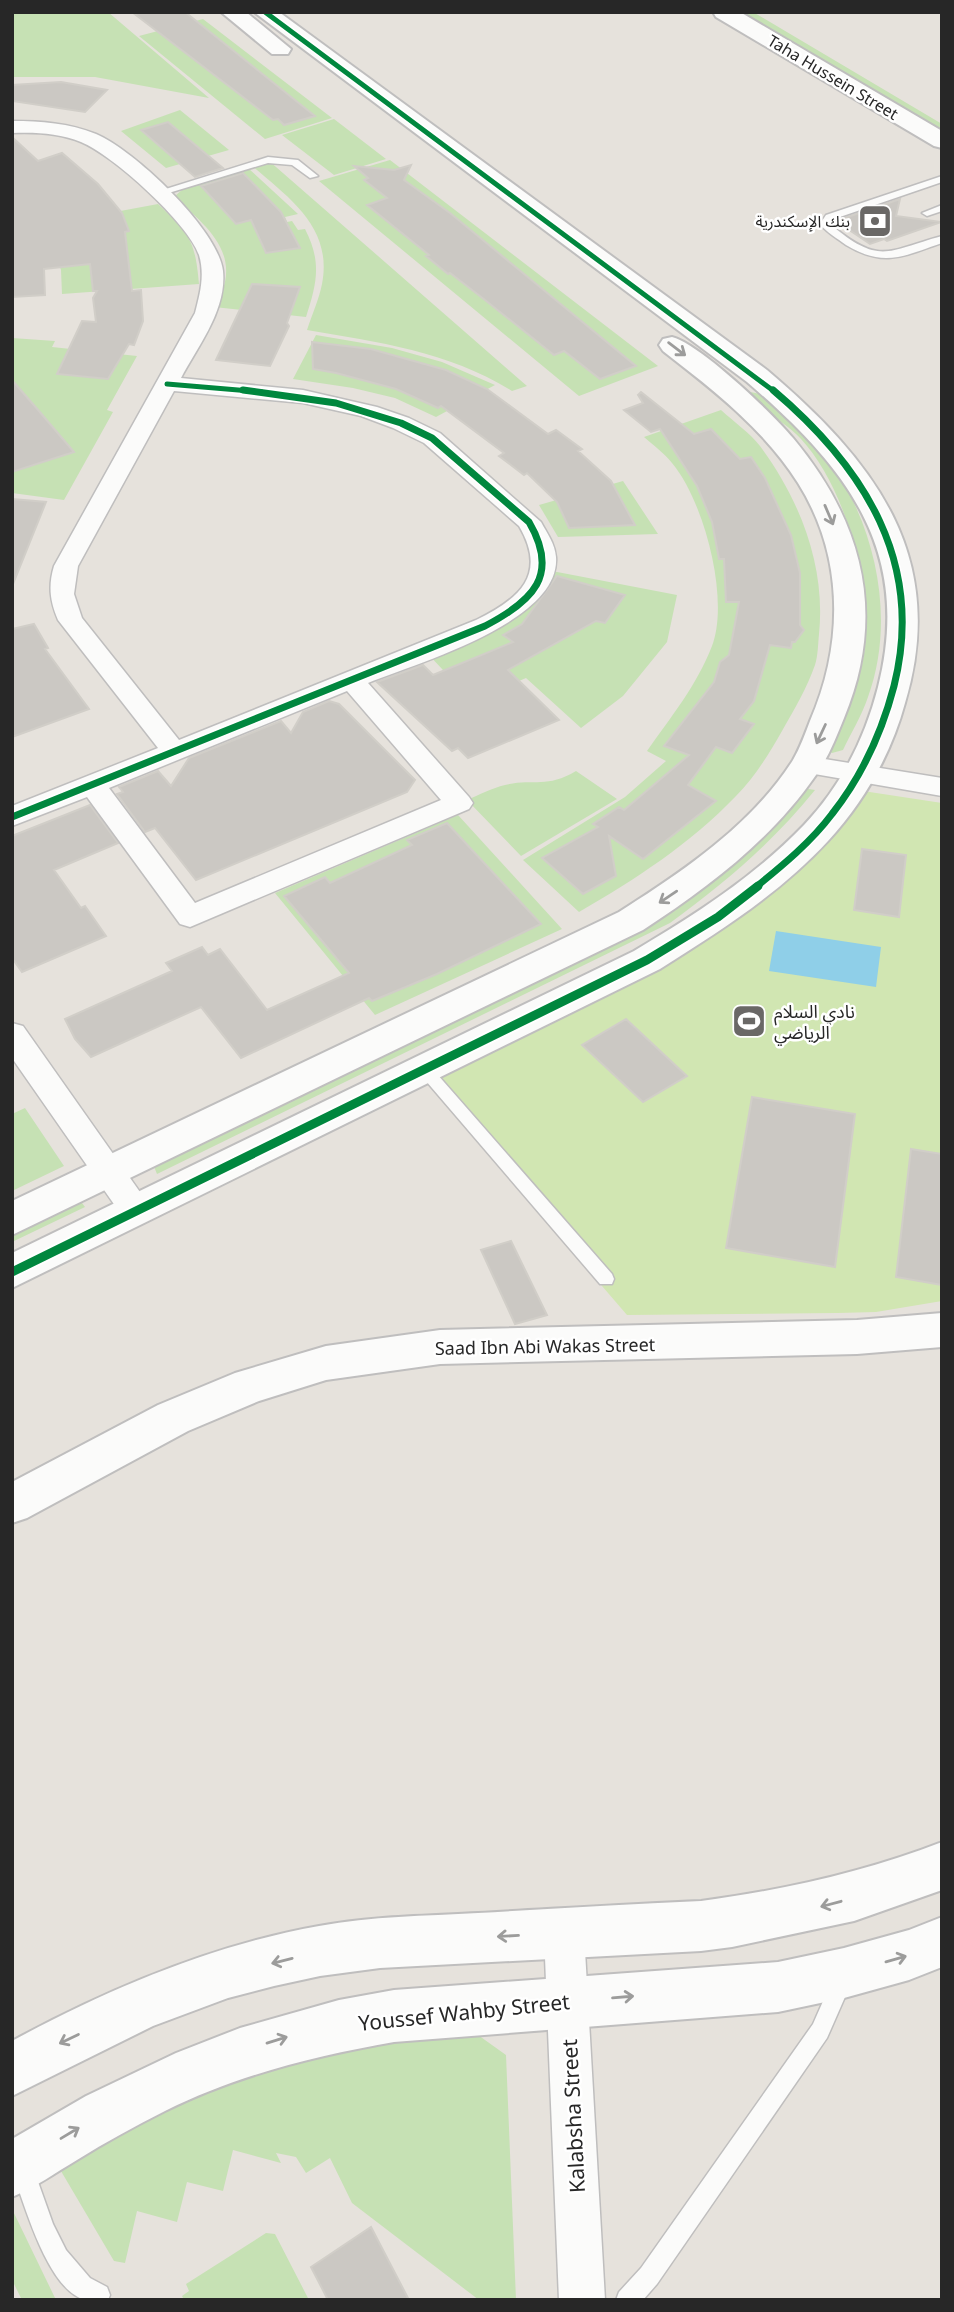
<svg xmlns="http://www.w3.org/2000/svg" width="954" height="2312" viewBox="0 0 954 2312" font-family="'Noto Sans','Noto Sans Arabic',sans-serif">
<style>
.green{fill:#c6e1b4}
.pitch{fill:#d1e6b2}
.water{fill:#8fcfe8}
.building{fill:#cbc8c3;stroke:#d1cec8;stroke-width:2}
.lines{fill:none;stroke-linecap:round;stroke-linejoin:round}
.lane-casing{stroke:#bfbebe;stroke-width:3}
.street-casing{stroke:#bfbebe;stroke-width:3}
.secondary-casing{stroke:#bfbebe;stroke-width:4}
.lane{fill:#fbfbfa;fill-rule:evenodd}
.street{fill:#fbfbfa;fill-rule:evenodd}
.secondary{fill:#fbfbfa;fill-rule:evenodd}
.cycleway-far2-casing{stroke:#fff;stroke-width:8}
.cycleway-far1-casing{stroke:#fff;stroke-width:10}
.cycleway-casing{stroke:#fff;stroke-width:13}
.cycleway-far2{stroke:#00873e;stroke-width:5}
.cycleway-far1{stroke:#00873e;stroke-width:7}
.cycleway{stroke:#00873e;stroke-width:9}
.oneway{stroke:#9c9c9b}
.labels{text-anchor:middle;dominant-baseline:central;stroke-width:5;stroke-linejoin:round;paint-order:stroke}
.far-street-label{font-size:16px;fill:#272727;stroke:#fff}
.far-poi-label{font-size:16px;fill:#272727;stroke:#fff;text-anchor:end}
.poi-label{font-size:18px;fill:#272727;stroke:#fff;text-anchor:start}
.street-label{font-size:18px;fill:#272727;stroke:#fff}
.near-street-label{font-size:21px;fill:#272727;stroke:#fff}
</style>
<rect width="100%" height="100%" fill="#e6e2dc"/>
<path class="green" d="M12 12H108L209 98 95 77H12Z
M741 12H753L942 124V131Z
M203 19 332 118 265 139 139 36Z
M180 110 229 150 166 168 121 131Z
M334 119 386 159 334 175 282 135Z
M268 160 527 386 512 391C450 352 378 342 307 330 312 315 319 299 322 284 333 227 289 198 251 165Z
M390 160 658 366 579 396 319 181Z
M248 168 298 214 285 217 287 222 292 221 298 230 305 229C322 262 317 283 306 317L214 307C218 299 223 290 225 282 233 244 198 219 174 197L184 188Z
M158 204C190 234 195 240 199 284L62 294 61 270 45 225Z
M316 335 392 348 442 362 495 385 436 417 395 398 353 388 293 379Z
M12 338 55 341 52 347 137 356 107 410 113 412 64 500 12 493V472L74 451 32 403H12Z
M749 392C776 394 795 420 810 439 820 451 832 463 840 477 879 541 894 626 868 697 862 715 851 733 843 750L832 753 824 748C838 722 856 694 862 665 877 599 847 488 801 439 785 422 761 411 749 392Z
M721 410C734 422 750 433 760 446 800 500 826 566 819 634 818 644 818 656 815 665 807 688 794 710 782 731 769 754 754 778 736 796 690 844 636 879 579 912L523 860 625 797 666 761 647 751C671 717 697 685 712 646 730 599 704 501 672 463 664 453 653 445 644 437Z
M623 481 658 534 558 537 539 505Z
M552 571 677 595 667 642 623 696 581 728 526 678 472 701 428 654 479 631Z
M576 771 617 799 521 856 467 800C479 795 492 788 505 785 533 778 546 789 576 771Z
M802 788 815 790C771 844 726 882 670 923L157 1174 153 1164 727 868 770 831Z
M458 815 562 929 375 1015 275 893Z
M25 1108 64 1166 12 1191V1114Z
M79 1199 85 1207 12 1242V1230Z
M471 2030 506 2055 516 2300H479L352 2203 330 2158 306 2173 296 2157 276 2153 281 2163 233 2150 223 2191 187 2182 177 2222 137 2211 125 2263 114 2261 58 2166 171 2096 315 2043Z
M12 2209 56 2300H22L12 2280Z
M266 2233 275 2234 309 2300H184L182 2296 189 2291 186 2284Z"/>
<path class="pitch" d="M863 791 942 803V1301L876 1312 837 1313 627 1315 428 1084 680 958 751 909 805 862Z"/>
<path class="water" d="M776 931 881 947 876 987 769 971Z"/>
<path class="building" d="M132 12H185L315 116 284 125 278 119 273 120Z
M61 82 107 90 85 112 12 101V85Z
M168 122 223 168 195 177 141 130Z
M12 137 38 161 62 153 98 184 122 213 129 231 125 232 132 291 141 290 143 321 134 345 129 344 108 379 57 374 82 321 96 322 93 298 97 291H93L90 264 44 269 45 295 12 297Z
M411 165 404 180 450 213 636 366 600 379 564 351 554 355 485 300 450 273 448 274 426 256 429 255 367 205 387 198 364 180 368 178 354 166 394 170Z
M243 173 281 212 300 248 266 253 251 220 236 224 201 186Z
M900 199 896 216 941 222 887 241 884 239 870 244 836 221Z
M252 284 300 287 287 323 289 326 270 366 216 360Z
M312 342 371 349 446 370 487 389 548 434 556 430 582 449 578 451 611 481 635 525 569 528 557 502 527 473 524 475 499 456 504 453 441 406 438 408 396 389 336 373 313 369Z
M12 380 39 411 74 452 12 472Z
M641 392 694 434 711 429 740 459 751 457 765 478 791 535 800 573V625L804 630 795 642H792L791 648 770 645 754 701 740 719 754 724 732 753 716 747 688 785 716 801 643 859 609 836 616 876 583 894 542 858 598 827 593 824 619 807 624 810 689 755 664 746 714 682 720 662 729 655 739 602H726L724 559H719L712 522 697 486 660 429 651 432 624 410 643 403 638 395Z
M12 499 46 502 13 584H12Z
M557 576 625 595 605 623 596 621 508 670 559 720 468 758 458 748 452 751 377 682 423 665 433 675 513 642 503 635 522 624Z
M34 624 48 648 45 649 89 709 12 737V629Z
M329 701 339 704 415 780 407 792 196 880 155 828 145 832 117 794 123 792 119 787 158 771 171 786 189 758 281 721 291 733 303 712Z
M90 805 118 843 54 870 81 908 85 906 106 936 22 972 12 958V836Z
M447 823 541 924 437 974 372 1001 369 998 241 1058 201 1007 91 1057 75 1039 65 1019 172 971 166 963 202 947 208 955 220 949 267 1010 349 973 284 896 325 877 330 883 412 845 407 840Z
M862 849 906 855 899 917 854 910Z
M626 1019 687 1076 643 1102 582 1045Z
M752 1097 855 1114 835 1267 726 1248Z
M911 1149 942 1154V1285L896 1277Z
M511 1241 547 1315 515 1324 481 1250Z
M371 2227 409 2300H328L311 2267Z"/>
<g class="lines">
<g class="lane-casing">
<path id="lane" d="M268 157 298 160 318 176 310 178 292 165 268 163 162 195 153 193Z
M942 176V182L834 219 830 224C880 266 887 251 942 236V243C904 256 884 268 846 245 837 238 827 233 820 224L826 215Z
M942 205V211L927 216 922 213Z
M425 1064 430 1066 612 1274 614 1279 612 1284H600L420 1074 417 1070Z
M842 1971 849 1974 852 1981 827 2038 657 2284 643 2300H616L619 2292 641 2268 813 2024 835 1974Z
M23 2159 31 2162 53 2224 66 2250 90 2278 107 2287 110 2295 108 2300C102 2300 93 2301 86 2300 48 2292 24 2203 12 2170L15 2162Z"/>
</g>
<g class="street-casing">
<path id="street" d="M12 121C41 121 69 123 96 134 134 150 218 229 223 271 227 310 198 346 181 378L303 390 377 407 409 418 440 433 541 522C547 533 555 544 556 557 561 622 417 663 368 683L469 797 473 803 469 809 190 927 180 924 87 797 12 826V806L158 748 58 620C50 601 48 586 54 566L195 313C200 294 205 275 199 255 188 223 113 155 81 142 59 133 35 132 12 133ZM174 391 303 403 361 416 393 428 424 443 519 526C548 575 519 599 476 620L179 740 82 618 74 594 78 566ZM347 691 441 800 195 903 109 788Z
M806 756 942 778V796L797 771 793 765 797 759Z
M12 1023 23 1026 147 1202 152 1211 147 1220 136 1224 125 1220 12 1058Z
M564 1913 578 1919 584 1933 605 2300H559L544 1933 550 1919Z"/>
</g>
<g class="secondary-casing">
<path id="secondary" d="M221 12H246L291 49 288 54H272Z
M254 12H279L767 370C874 461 949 556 905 703 891 754 864 802 828 841 779 894 720 931 660 969L12 1288V1253L634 951C696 914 754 877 804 825 841 786 865 738 878 687 913 550 846 467 747 382Z
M713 12H740L942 131V148L934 146 716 17Z
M672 337C700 344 773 414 793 438 863 522 887 614 844 718 836 738 828 758 816 775 771 840 709 887 643 930L12 1235V1201L619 912C682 872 752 825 793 760 800 748 805 734 810 721 844 643 844 556 798 483 764 429 712 389 663 351L659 345 663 339Z
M942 1313V1347L857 1354 440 1364 326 1380 259 1401 188 1431 27 1518 12 1523V1482L158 1405 235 1373 326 1346 440 1330 857 1320Z
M942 1842V1890L854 1921 732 1947 701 1951 380 1968 320 1976 274 1986 228 1998 153 2026 12 2096V2041C108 1989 212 1945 319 1926 372 1916 425 1916 478 1913 552 1909 627 1904 701 1901 784 1890 864 1872 942 1842Z
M942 1917V1967L909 1980 844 1998 778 2012 394 2042C315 2056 237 2075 165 2111 135 2126 106 2142 77 2160 55 2173 36 2187 12 2197V2139L86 2096 176 2053 240 2028 339 2000 394 1990 778 1962 844 1948 909 1930Z"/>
</g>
<use href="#lane" class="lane"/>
<use href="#street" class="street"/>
<use href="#secondary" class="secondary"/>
<g class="cycleway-far2-casing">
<path id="cycleway-far2" d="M265 12 775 392
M167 384 262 392"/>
</g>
<g class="cycleway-far1-casing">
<path id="cycleway-far1" d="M12 817 485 626C533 601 560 575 529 522L432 438 401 423 336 403 243 390
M756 887C783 865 811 842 832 814 862 776 882 732 894 686 925 563 865 468 773 390"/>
</g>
<g class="cycleway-casing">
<path id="cycleway" d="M12 1272 647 960 718 917 758 886"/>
</g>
<use href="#cycleway-far2" class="cycleway-far2"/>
<use href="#cycleway-far1" class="cycleway-far1"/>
<use href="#cycleway" class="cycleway"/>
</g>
<defs><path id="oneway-shaft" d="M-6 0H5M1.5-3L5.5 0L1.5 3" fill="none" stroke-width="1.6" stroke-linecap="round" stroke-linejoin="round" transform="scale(1.75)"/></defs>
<g class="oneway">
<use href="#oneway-shaft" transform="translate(677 349) rotate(37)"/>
<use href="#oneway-shaft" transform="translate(829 515) rotate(67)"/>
<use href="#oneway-shaft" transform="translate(821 734) rotate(115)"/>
<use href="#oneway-shaft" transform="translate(668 897) rotate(146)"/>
<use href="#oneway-shaft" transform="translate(831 1904) rotate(165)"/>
<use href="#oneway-shaft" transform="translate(508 1936) rotate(177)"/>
<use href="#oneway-shaft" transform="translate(896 1959) rotate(-16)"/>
<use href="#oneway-shaft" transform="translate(282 1961) rotate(166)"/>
<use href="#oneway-shaft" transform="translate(623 1997) rotate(-5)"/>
<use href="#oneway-shaft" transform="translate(69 2039) rotate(154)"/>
<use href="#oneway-shaft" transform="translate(277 2040) rotate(-17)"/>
<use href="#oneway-shaft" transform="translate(70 2133) rotate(-31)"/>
</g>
<defs>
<g id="bank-square" transform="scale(1.75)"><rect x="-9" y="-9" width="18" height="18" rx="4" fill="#6a6866" stroke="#fff"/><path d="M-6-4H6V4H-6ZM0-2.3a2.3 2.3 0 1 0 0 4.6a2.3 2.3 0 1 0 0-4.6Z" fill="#fff"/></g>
<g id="stadium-square" transform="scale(1.75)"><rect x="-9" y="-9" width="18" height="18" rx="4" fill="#6a6866" stroke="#fff"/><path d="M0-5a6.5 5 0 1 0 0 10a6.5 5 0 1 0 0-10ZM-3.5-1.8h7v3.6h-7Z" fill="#fff"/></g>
</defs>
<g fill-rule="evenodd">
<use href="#bank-square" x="875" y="221"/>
<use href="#stadium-square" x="749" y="1021"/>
</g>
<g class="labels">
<g class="far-street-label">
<text transform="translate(833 77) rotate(31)">Taha Hussein Street</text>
</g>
<g class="far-poi-label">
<text x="850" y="221">بنك الإسكندرية</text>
</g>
<g class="poi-label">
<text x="774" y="1011">نادي السلام<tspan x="774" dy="21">الرياضي</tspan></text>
</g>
<g class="street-label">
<text transform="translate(545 1346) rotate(-1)">Saad Ibn Abi Wakas Street</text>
</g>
<g class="near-street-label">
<text transform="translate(464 2012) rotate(-6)">Youssef Wahby Street</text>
<text transform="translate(573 2116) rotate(-93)">Kalabsha Street</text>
</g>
</g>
<rect width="954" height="2312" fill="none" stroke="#272727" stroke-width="28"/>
</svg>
